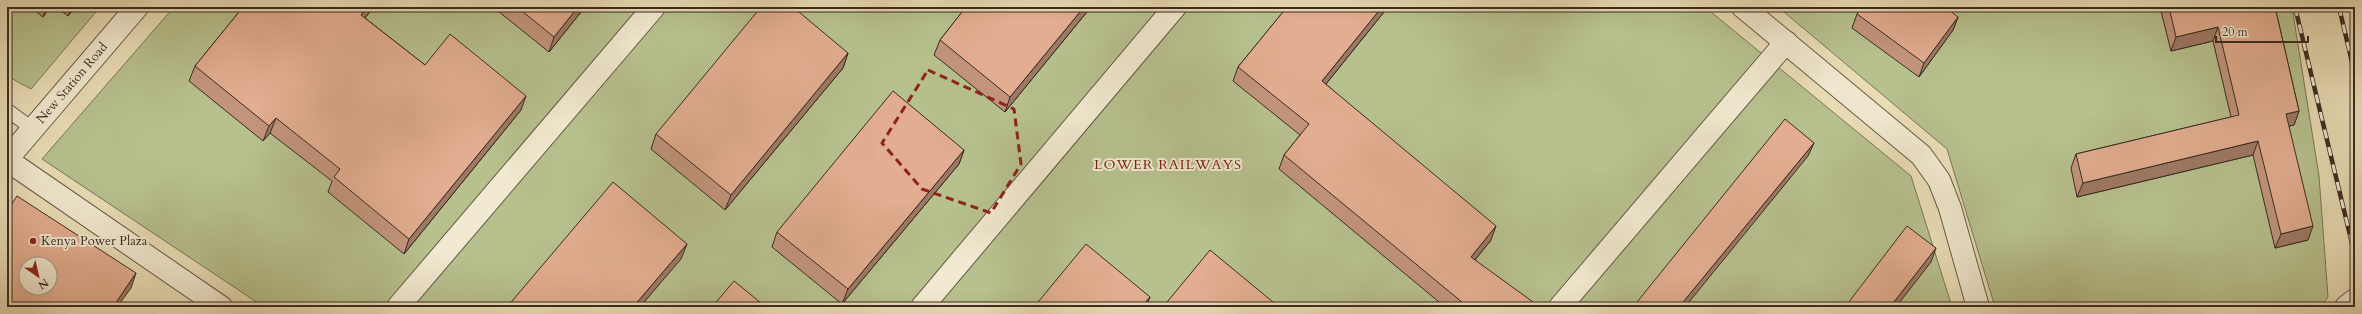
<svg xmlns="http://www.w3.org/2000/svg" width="2362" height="314" viewBox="0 0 2362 314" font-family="Cardo,serif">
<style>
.green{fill:#b7c18e;stroke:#787658}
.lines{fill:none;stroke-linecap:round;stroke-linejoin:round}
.lane-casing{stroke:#655848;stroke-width:15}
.street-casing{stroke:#655848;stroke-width:24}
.lane{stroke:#f1e9d0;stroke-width:13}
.street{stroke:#f1e9d0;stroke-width:22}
.rail-casing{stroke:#392b23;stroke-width:4.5}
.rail{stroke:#f1e9d0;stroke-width:3;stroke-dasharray:9;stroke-linecap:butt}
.wall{fill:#c2957c;stroke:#392b23}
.shaded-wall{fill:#9e7965;stroke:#392b23}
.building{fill:#e2ad90;stroke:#392b23;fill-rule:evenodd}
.marked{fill:none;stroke:#8f2418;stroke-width:3;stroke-dasharray:8 5;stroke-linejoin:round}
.poi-dot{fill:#8f2418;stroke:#f1e9d0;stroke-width:1.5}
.labels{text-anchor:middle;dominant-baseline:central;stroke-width:4;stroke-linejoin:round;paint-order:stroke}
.street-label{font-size:13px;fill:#392b23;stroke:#f1e9d0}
.poi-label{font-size:13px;fill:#392b23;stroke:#f1e9d0;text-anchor:start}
.neighbourhood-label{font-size:14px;letter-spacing:1px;fill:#7a1f14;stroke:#f1e9d0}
</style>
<rect width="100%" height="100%" fill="#eaddb6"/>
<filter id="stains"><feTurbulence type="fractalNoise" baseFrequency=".005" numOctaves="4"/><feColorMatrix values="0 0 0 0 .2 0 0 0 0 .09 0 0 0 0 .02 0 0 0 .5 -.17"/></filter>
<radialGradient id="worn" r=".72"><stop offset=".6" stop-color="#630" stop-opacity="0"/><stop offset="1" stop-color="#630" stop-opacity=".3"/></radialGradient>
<path class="green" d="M7 7H100L31 89 7 76Z
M174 7H1705L1911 176 1952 307H264L42 159Z
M1778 7H2292L2319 176 2328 297 2321 307H1995L1947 149Z"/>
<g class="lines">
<g class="lane-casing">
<path id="lane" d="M7 110 33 129"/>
</g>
<g class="street-casing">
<g id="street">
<path d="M1743 7 1921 155 1939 180 1950 208 1978 307"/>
<path id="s1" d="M7 159 137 7"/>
<path d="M7 160 221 307"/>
<path d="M398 307 654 7"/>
<path d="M922 307 1175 7"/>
<path d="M1560 307 1786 42"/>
<path d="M2346 307 2355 300"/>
</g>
</g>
<use href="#lane" class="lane"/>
<use href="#street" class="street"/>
<g class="rail-casing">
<path id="rail" d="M2295 7 2355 256
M2339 7 2355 75"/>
</g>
<use href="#rail" class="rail"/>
</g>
<path class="wall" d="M30 7H50L43 17Z
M56 7H75L68 16Z
M243 7H374L365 18 425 65 521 110 404 254 328 192 332 181 270 133 263 141 189 81 195 66Z
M493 7H585L549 52Z
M878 7H889L885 12Z
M966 7H1091L1005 112 934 55 940 40Z
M1287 7H1388L1326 84 1491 240 1475 260 1531 307H1445L1279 169 1284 155 1300 135 1233 81 1238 67Z
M2160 7H2275L2299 111 2294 125 2289 126 2308 240 2275 248 2253 155 2077 197 2071 168 2076 154 2231 117 2213 41 2171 51Z
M1857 14 1958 17 1953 30 1919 77 1852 28Z
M848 53 843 68 725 210 651 149 656 134Z
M964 150 959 164 842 304 772 247 777 232Z"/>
<path class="shaded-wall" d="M46 7H50L43 17Z
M72 7H75L68 16Z
M367 7H374L355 29 361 15Z
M578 7H585L549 52 554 37Z
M887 7H889L885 12Z
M1084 7H1091L1005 112 1010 97Z
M1382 7H1388L1317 95 1322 81Z
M1958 17 1953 30 1919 77 1924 63Z
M2218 27 2213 41 2171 51 2176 37Z
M848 53 843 68 725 210 731 195Z
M526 96 521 110 404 254 409 239Z
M2299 111 2294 125 2281 128 2286 114Z
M276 118 270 133 263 141 269 126Z
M2258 141 2253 155 2077 197 2083 183Z
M1814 143 1808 156 1685 307H1679Z
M964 150 959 164 842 304 848 289Z
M1496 226 1491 240 1466 271 1471 257Z
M2313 226 2308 240 2275 248 2281 234Z
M687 244 681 259 640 307H633Z
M1936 248 1931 262 1896 307H1890Z
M136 273 131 288 117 307H113Z
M1150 297 1146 307H1141Z"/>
<path class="building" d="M243 7H367L361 15 425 65 450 34 526 96 409 239 334 177 340 169 276 118 269 126 195 66Z
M517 7H578L554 37Z
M761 7H793L848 53 731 195 656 134Z
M966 7H1084L1010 97 940 40Z
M1287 7H1382L1322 81 1496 226 1471 257 1533 302 1529 307H1460L1463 303 1284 155 1309 124 1238 67Z
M1862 7H1945L1958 17 1924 63 1857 14Z
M2169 7H2275L2299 111 2286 114 2313 226 2281 234 2258 141 2083 183 2076 154 2239 115 2218 27 2176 37Z
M893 91 964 150 848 289 777 232Z
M1785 119 1814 143 1679 307H1633Z
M613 182 687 244 633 307H507Z
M17 196 136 273 113 307H7V211ZM26 264H50V288H26Z
M1907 226 1936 248 1890 307H1845Z
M1086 244 1150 297 1141 307H1034Z
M1210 250 1279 307H1163Z
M734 281 766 307H712Z"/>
<path class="marked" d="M928 70 1014 109 1021 164 991 213 922 189 882 143Z"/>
<circle class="poi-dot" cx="33" cy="241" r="4"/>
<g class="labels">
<g class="street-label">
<text stroke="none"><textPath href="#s1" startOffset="100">New Station Road</textPath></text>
</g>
<g class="poi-label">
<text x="41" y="241">Kenya Power Plaza</text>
</g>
<g class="neighbourhood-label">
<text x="1168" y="164">LOWER RAILWAYS</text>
</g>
</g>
<rect width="2362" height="314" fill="none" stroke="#eaddb6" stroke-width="24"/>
<rect x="8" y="8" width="2346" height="298" fill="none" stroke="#392b23" stroke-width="2"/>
<rect x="12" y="12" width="2338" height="290" fill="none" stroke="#392b23"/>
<g transform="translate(38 276) rotate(146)"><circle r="19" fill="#f1e9d0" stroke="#a79d8b"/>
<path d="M0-3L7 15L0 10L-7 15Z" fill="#8f2418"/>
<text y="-6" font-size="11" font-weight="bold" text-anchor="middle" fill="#392b23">N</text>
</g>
<path d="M2216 36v6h92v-6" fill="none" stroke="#392b23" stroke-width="2"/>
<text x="2222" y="36" font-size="12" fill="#392b23" stroke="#f1e9d0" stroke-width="3" paint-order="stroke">20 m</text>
<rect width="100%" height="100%" filter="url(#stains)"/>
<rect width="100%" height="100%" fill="url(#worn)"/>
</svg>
